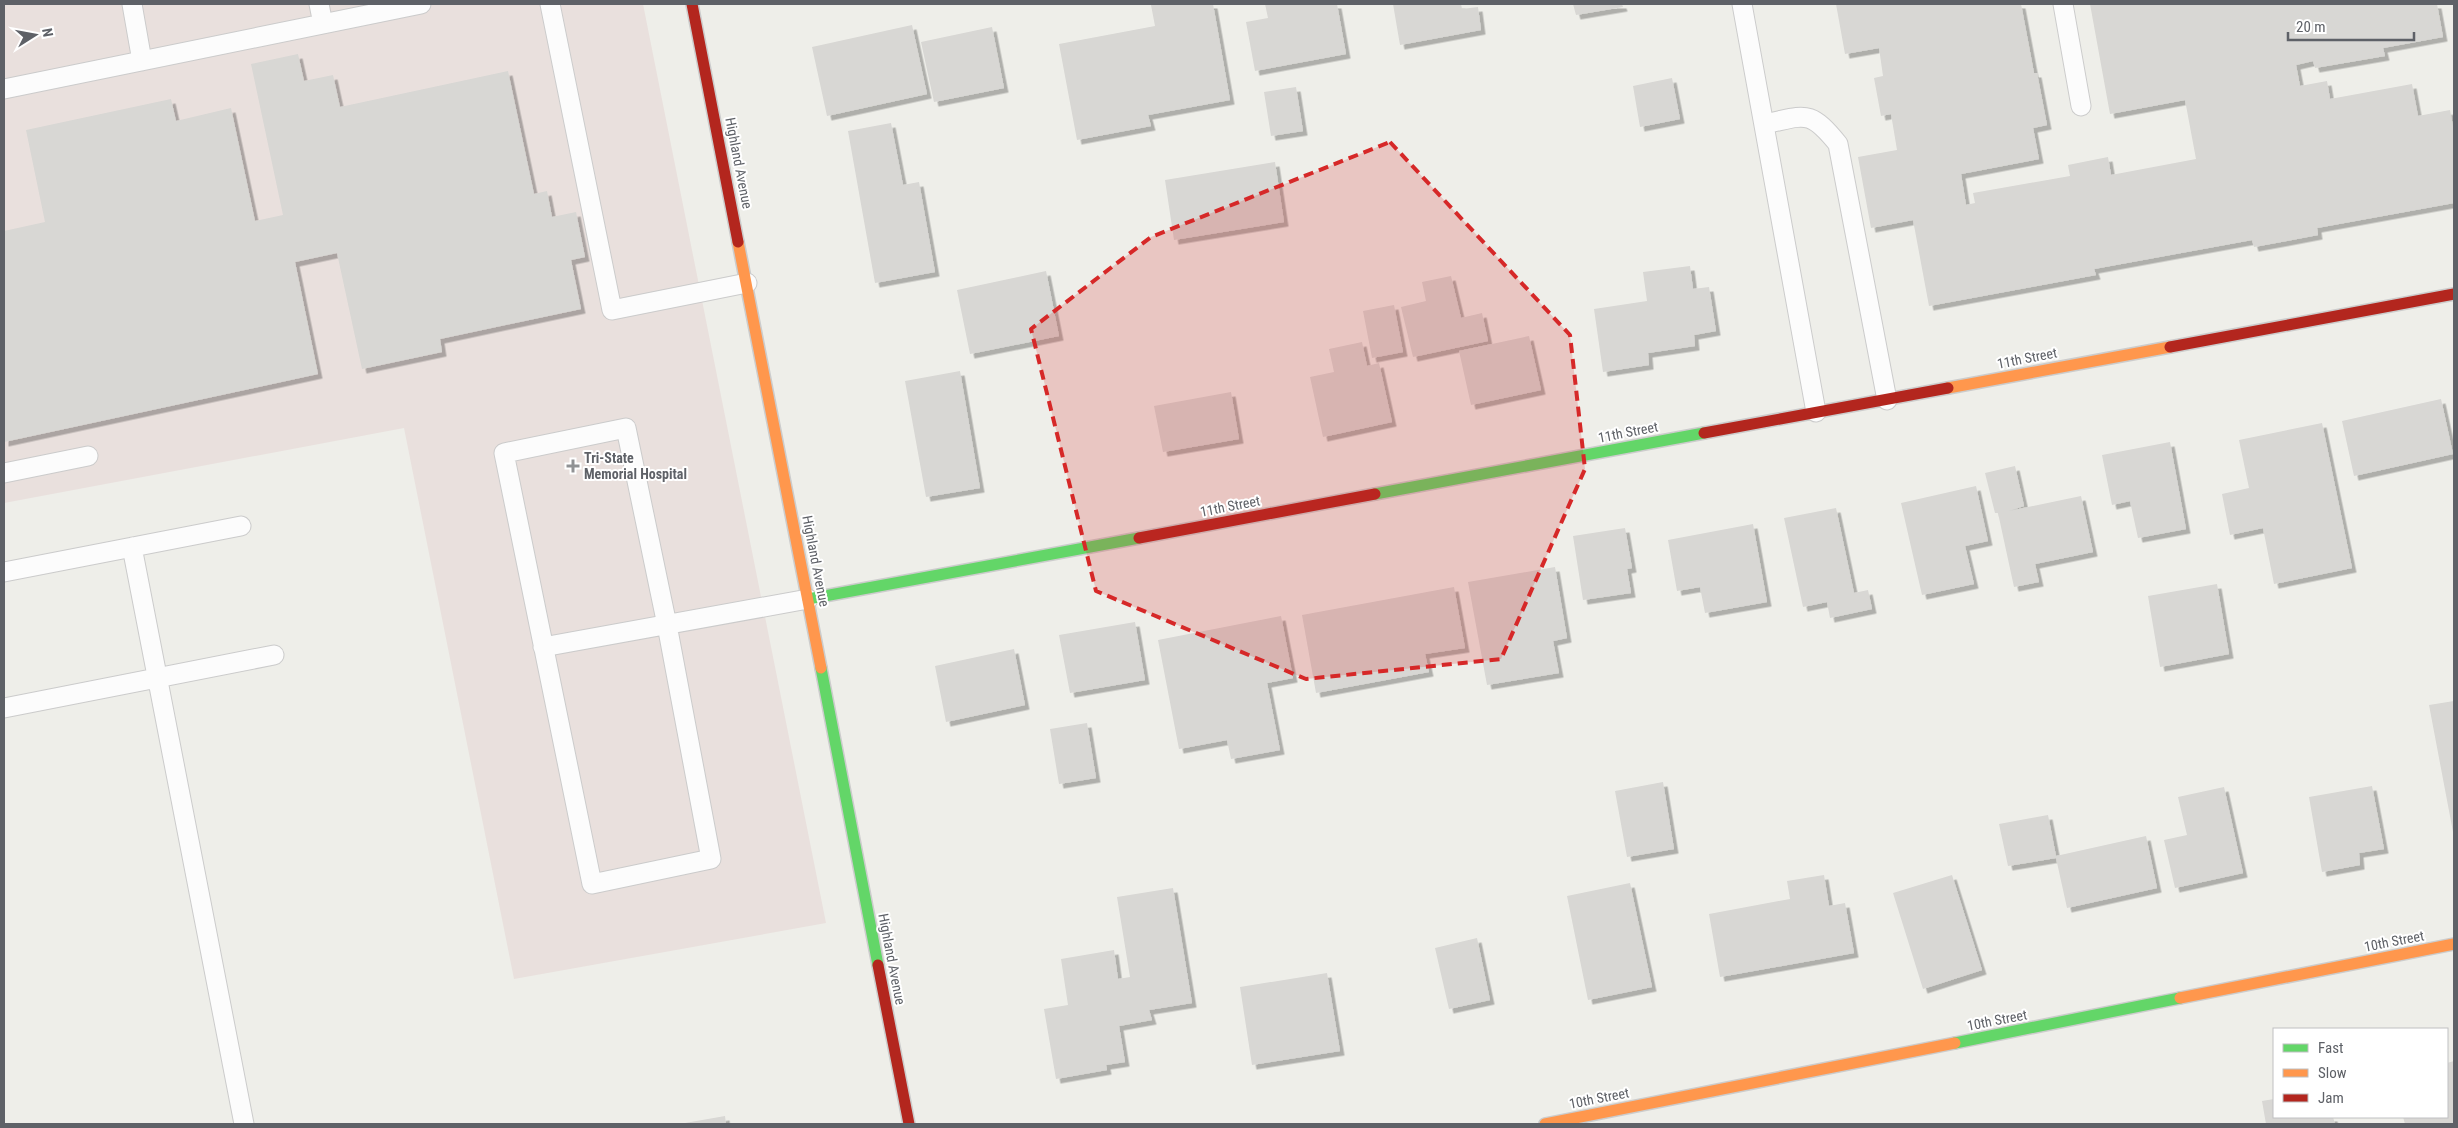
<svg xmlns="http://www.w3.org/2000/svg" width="2458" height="1128" viewBox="0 0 2458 1128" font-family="'Roboto Condensed',sans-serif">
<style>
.medical{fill:#e9e0dd}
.building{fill:#d8d7d4;filter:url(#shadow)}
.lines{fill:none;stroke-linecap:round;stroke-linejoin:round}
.lane-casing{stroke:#cbcbcb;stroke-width:21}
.fast-casing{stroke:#ccc;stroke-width:14}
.slow-casing{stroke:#ccc;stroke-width:14}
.jam-casing{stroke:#ccc;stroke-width:14}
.lane{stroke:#fcfcfc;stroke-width:19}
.fast{stroke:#63d668;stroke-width:11}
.slow{stroke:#ff974d;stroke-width:11}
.jam{stroke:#b3261e;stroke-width:11}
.marked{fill:#d62828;fill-opacity:0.2;stroke:#d62828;stroke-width:4;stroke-dasharray:10 6;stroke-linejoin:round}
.poi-dot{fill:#909294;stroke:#fff;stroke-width:2}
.labels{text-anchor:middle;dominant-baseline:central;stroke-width:4;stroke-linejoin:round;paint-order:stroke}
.street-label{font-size:14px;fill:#5e6167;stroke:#fff}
.poi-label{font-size:14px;font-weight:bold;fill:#5e6167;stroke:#fff;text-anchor:start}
</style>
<defs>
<filter id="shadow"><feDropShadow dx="4.5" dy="4.5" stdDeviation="0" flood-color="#0004"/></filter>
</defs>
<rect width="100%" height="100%" fill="#eeeee9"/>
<path class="medical" d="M4 4H643L826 923 514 979 404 428 4 503Z"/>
<path class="building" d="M1159 4H1213L1230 100 1148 115 1151 126 1077 140 1059 44 1155 26 1151 5Z
M1265 4H1337L1346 54 1255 71 1246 22 1268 18Z
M1393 4H1461L1462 9 1478 7 1481 30 1400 45Z
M1573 4H1622L1623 7 1576 15Z
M1836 4H2021L2034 73H2037L2047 125 2033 128 2039 159 1961 174 1966 205 1975 203 1973 193 2070 176 2068 165 2108 157 2111 175 2196 159 2185 100 2110 114 2090 4H2437L2443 37 2383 48 2385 56 2315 68 2313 61 2296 65 2300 86 2327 81 2330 99 2412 84 2418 116 2450 110 2454 132V203L2317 228 2318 235 2254 247 2252 240 2094 269 2096 275 1929 306 1913 220 1871 228 1858 157 1897 150 1891 114 1881 116 1874 78 1883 76 1879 48 1845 54Z
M912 25 927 94 827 116 812 47Z
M992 27 1004 88 934 102 921 42Z
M298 54 304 81 333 75 340 107 508 71 534 194 547 191 552 217 576 212 585 257 571 260 581 309 440 339 442 352 362 369 337 253 295 262 318 374 4 442V231L45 222 26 130 171 99 176 121 231 108 255 221 283 215 251 64Z
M1672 78 1680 119 1640 127 1633 86Z
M1296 87 1303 131 1271 136 1264 92Z
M891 123 903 185 919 182 935 272 875 283 848 131Z
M1275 162 1284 222 1174 240 1165 180Z
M1690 266 1693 289 1709 287 1716 331 1694 335 1695 346 1648 353 1649 365 1603 372 1594 309 1647 301 1643 272Z
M1046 271 1059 336 970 354 957 290Z
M1451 276 1461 318 1482 313 1488 341 1413 357 1401 307 1426 301 1422 282Z
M1394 305 1403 352 1372 358 1363 311Z
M1529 336 1541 390 1471 405 1459 351Z
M1362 342 1367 366 1379 363 1392 422 1323 437 1310 377 1334 372 1329 349Z
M960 371 980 488 926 497 905 381Z
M1231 392 1239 439 1163 452 1154 406Z
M2441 399 2453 454 2354 476 2342 421Z
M2322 423 2352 568 2274 584 2263 528 2230 535 2222 494 2249 488 2239 440Z
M2170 442 2186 529 2138 538 2130 501 2112 505 2102 455Z
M2015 466 2024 506 2009 511 2081 496 2093 552 2035 564 2039 582 2014 587 1998 513H1995L1985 473Z
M1976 486 1988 541 1965 546 1974 584 1922 595 1901 503Z
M1836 508 1854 593 1868 590 1872 609 1830 618 1827 602 1803 607 1784 518Z
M1753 524 1767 602 1705 613 1700 587 1677 591 1668 540Z
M1625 528 1632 568 1627 569 1631 593 1583 600 1573 536Z
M1555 567 1567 638 1553 641 1559 673 1487 685 1468 582Z
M2217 584 2229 654 2160 667 2148 596Z
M1454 587 1465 648 1425 654 1429 672 1316 693 1302 615Z
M1281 616 1293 678 1267 683 1280 750 1231 759 1227 740 1179 749 1158 640Z
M1135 622 1145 680 1070 693 1059 635Z
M1014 649 1025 705 946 722 935 666Z
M2454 701V832H2453L2429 705Z
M1087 723 1096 778 1059 784 1050 729Z
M1663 782 1674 849 1627 857 1615 791Z
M2372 786 2384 849 2359 853 2360 865 2322 872 2309 797Z
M2224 787 2243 873 2175 888 2164 840 2187 835 2178 797Z
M2048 815 2056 856 2146 836 2157 888 2067 908 2056 858 2008 866 1999 824Z
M1824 875 1829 906 1845 903 1854 953 1720 977 1709 914 1790 899 1787 881Z
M1952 875 1982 970 1923 989 1893 893Z
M1630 883 1652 987 1588 1000 1567 896Z
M1173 888 1192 1003 1149 1010 1152 1020 1119 1026 1125 1062 1106 1065 1107 1070 1056 1079 1044 1009 1068 1005 1061 959 1114 950 1118 979 1130 977 1117 897Z
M1477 938 1490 1000 1449 1009 1435 948Z
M1327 973 1340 1051 1252 1065 1240 987Z
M2454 1061V1124H2405L2403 1117H2447V1063Z
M2274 1099V1117H2333L2335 1124H2266L2262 1101Z
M725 1116 726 1124H685V1123Z"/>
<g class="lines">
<g class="lane-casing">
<path id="lane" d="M132 4 142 61
M319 4 323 24
M550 4 612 310 747 283
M1742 4 1816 412
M2063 4 2081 106
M4 89 421 4
M1764 124C1805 116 1809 108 1838 144L1887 400
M626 428 667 625 711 859 592 884 504 453Z
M4 473 88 456
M132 547 244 1124
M4 572 241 526
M543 647 808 599
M4 708 274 655"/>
</g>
<g class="fast-casing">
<path id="fast" d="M1375 494 1704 433
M808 599 1139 538
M821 668 878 965
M1955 1043 2180 998"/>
</g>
<g class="slow-casing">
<path id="slow" d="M738 242 821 668
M1948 388 2170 347
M2180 998 2454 944
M1545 1124 1955 1043"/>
</g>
<g class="jam-casing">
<path id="jam" d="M692 4 738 242
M2170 347 2454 294
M1704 433 1948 388
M1139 538 1375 494
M878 965 909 1124"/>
</g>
<use href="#lane" class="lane"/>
<use href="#fast" class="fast"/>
<use href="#slow" class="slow"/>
<use href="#jam" class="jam"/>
</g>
<path class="marked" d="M1390 142 1570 335 1585 469 1501 659 1306 679 1096 591 1031 329 1151 237Z"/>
<path class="poi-dot" d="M570.5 458.5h5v5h5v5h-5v5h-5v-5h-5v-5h5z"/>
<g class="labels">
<g class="street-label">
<text transform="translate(739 163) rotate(79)">Highland Avenue</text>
<text transform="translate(2027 358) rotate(-11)">11th Street</text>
<text transform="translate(1628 432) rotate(-11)">11th Street</text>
<text transform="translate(1230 506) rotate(-11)">11th Street</text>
<text transform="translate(816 561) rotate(79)">Highland Avenue</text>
<text transform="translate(2394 941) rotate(-11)">10th Street</text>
<text transform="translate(892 959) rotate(79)">Highland Avenue</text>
<text transform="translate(1997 1020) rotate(-11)">10th Street</text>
<text transform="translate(1599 1098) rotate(-11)">10th Street</text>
</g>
<g class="poi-label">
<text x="584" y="458">Tri-State<tspan x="584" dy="16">Memorial Hospital</tspan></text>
</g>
</g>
<rect width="2458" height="1128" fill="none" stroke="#5e6167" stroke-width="10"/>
<rect x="2273" y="1028" width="175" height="90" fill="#ffffff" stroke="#bfc0c2"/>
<rect x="2283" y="1044" width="25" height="8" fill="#63d668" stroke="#bfc0c2"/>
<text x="2318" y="1053" font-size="15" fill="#5e6167">Fast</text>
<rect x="2283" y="1069" width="25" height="8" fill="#ff974d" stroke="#bfc0c2"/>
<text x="2318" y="1078" font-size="15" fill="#5e6167">Slow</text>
<rect x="2283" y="1094" width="25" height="8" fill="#b3261e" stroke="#bfc0c2"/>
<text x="2318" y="1103" font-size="15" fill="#5e6167">Jam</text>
<g transform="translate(35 35) rotate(79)" stroke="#ffffff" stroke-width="4" paint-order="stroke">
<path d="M0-4L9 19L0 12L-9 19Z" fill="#5e6167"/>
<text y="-8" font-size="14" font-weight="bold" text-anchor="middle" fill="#5e6167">N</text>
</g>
<path d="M2288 32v8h126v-8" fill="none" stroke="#5e6167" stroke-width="2.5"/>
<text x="2296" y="32" font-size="15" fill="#5e6167" stroke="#ffffff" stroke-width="4" paint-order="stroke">20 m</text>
</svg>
